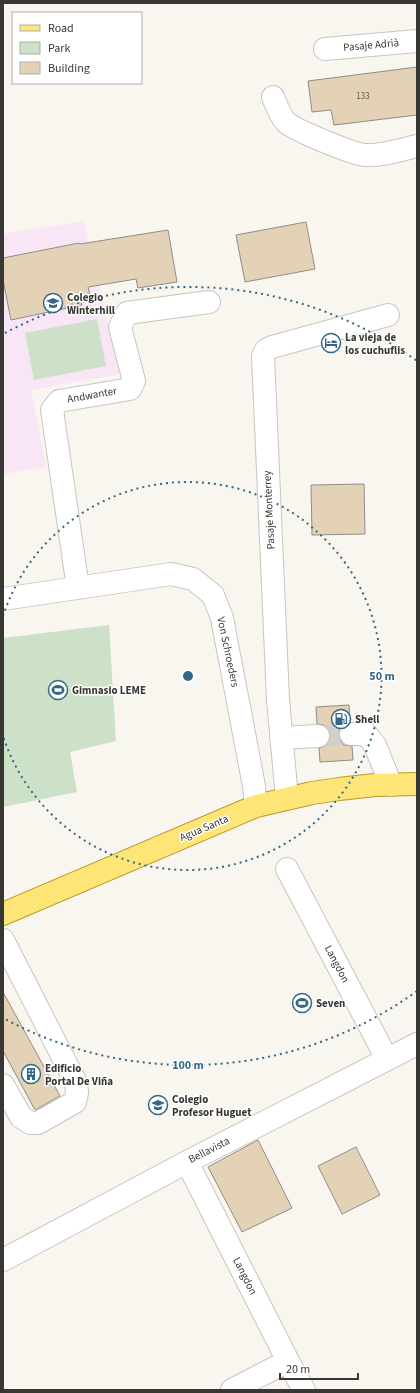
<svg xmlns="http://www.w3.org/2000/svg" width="420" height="1393" viewBox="0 0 420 1393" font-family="'Source Sans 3',sans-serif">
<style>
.education{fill:#f8e5f5}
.green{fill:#cde1c9}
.building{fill:#e4d2b7;stroke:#908d87}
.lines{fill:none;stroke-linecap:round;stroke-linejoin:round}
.minor-tunnel{stroke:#d2cfca;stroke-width:22;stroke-dasharray:22 11;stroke-linecap:butt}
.minor-casing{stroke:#c9c5c0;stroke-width:24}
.major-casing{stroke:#b79c26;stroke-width:24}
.minor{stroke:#fff;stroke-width:22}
.major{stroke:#fde578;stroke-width:22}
.ring{fill:none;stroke:#336985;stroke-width:2;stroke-dasharray:2 4}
.labels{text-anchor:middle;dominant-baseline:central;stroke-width:3;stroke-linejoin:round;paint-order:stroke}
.number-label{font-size:9px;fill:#635e55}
.street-label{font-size:11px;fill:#383734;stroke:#fff}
.poi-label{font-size:11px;font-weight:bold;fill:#383734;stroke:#fff;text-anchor:start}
.centre{fill:#336985;stroke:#fff;stroke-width:2}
.ring-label{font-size:12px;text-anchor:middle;font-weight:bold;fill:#336985;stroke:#fff;stroke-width:3;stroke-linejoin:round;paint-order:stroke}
</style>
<rect width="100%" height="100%" fill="#f9f5ef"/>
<path class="education" d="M84 221 119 372 115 375 31 390 46 467 3 474V234Z"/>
<path class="green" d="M97 319 106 366 34 380 25 333Z
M109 625 116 741 70 752 77 792 3 807V638Z"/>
<path class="building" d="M417 67V115L334 125 331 110 312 112 308 81Z
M306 222 315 269 245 282 236 235Z
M168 230 177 282 138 288 136 279 88 287 90 295 80 297 82 305 11 320 3 280V258L79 243 80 244Z
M364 484 365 534 312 535 311 485Z
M349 705 350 722 344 723 340 727 339 734 340 740 344 745 352 746 353 760 320 762 319 748 325 746 329 742 330 735 328 729 324 725 317 724 316 707Z
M3 992 60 1096 35 1110 3 1051Z
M258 1140 292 1208 242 1232 208 1167Z
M356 1147 380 1195 342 1214 318 1166Z"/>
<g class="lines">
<path class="minor-tunnel" d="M318 736 351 734"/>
<g class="minor-casing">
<path id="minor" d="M325 49 417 41
M273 97C276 104 280 116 286 122 294 130 353 154 365 155 382 156 400 150 417 146
M78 588 52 410 59 401 130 389 134 381 120 327 127 313 209 302
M3 599 171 574 193 579 213 595 222 618 254 786 256 806
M351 734H366L375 745 391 785
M281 738 318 736
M287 798 278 700 263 356 266 350 272 347 388 315
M287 869 387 1059
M3 940 76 1083 77 1093 75 1102 38 1123H30L21 1117 3 1085
M187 1162 288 1361 304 1390
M3 1260 187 1162 417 1044
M232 1390 288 1361"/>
</g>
<g class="major-casing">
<path id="major" d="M3 914 256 806 312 793 339 789 375 785 417 784"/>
</g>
<use href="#minor" class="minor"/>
<use href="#major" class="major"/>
</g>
<g class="ring">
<path d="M3 616A194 194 0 1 1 3 736"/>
<path d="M417 991A389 389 0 0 1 5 1019M5 333A389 389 0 0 1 417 361"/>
</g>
<defs>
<g id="school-ring" transform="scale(1)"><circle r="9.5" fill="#fff" stroke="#336985" stroke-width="1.5"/><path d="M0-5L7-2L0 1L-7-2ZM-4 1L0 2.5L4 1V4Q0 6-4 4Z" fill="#336985"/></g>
<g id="hotel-ring" transform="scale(1)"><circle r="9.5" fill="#fff" stroke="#336985" stroke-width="1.5"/><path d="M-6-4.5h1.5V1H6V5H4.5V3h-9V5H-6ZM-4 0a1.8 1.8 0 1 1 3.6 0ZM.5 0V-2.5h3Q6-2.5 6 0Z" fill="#336985"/></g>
<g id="stadium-ring" transform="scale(1)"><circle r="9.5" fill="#fff" stroke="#336985" stroke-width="1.5"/><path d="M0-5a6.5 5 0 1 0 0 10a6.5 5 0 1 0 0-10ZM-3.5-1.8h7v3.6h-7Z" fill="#336985"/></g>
<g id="fuel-ring" transform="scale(1)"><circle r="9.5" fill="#fff" stroke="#336985" stroke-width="1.5"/><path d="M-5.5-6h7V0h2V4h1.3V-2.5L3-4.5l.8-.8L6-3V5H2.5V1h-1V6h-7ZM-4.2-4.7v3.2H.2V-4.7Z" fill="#336985"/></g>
<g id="building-ring" transform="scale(1)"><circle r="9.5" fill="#fff" stroke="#336985" stroke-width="1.5"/><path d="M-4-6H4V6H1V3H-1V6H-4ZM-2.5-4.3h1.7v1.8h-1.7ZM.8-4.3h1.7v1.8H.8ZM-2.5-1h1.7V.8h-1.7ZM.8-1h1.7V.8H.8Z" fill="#336985"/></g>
</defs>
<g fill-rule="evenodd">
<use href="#school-ring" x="53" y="303"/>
<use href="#hotel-ring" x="331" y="343"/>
<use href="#stadium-ring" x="58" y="690"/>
<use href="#fuel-ring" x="341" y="719"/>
<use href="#stadium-ring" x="302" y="1003"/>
<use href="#building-ring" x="31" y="1074"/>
<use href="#school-ring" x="158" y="1105"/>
</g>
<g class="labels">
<g class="number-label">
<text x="363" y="96">133</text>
</g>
<g class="street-label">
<text transform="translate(371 45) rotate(-5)">Pasaje Adrià</text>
<text transform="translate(92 395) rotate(-10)">Andwanter</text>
<text transform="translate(269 510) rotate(-93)">Pasaje Monterrey</text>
<text transform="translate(228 652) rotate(78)">Von Schroeders</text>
<text transform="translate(204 828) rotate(-23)">Agua Santa</text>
<text transform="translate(337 964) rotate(62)">Langdon</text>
<text transform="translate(209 1150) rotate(-27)">Bellavista</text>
<text transform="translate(245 1276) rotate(63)">Langdon</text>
</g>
<g class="poi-label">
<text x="67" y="297">Colegio<tspan x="67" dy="13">Winterhill</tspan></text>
<text x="345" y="337">La vieja de<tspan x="345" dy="13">los cuchuflis</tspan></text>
<text x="72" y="690">Gimnasio LEME</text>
<text x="355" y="719">Shell</text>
<text x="316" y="1003">Seven</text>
<text x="45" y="1068">Edificio<tspan x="45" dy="13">Portal De Viña</tspan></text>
<text x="172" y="1099">Colegio<tspan x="172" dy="13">Profesor Huguet</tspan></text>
</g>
</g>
<circle cx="188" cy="676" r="6" class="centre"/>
<g class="ring-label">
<text x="382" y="680">50 m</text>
<text x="188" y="1069">100 m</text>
</g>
<rect width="420" height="1393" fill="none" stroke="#383734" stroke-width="8"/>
<rect x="12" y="12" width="130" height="72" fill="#ffffff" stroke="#afafae"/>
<rect x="20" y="25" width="20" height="6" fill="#fde578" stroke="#afafae"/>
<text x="48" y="32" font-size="12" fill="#383734">Road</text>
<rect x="20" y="42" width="20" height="12" fill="#cde1c9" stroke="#afafae"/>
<text x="48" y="52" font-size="12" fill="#383734">Park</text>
<rect x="20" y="62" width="20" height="12" fill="#e4d2b7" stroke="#afafae"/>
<text x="48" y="72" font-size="12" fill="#383734">Building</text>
<path d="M280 1373v6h78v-6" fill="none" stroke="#383734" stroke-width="2"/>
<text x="286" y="1373" font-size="12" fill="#383734" stroke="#ffffff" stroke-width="3" paint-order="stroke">20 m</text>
</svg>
